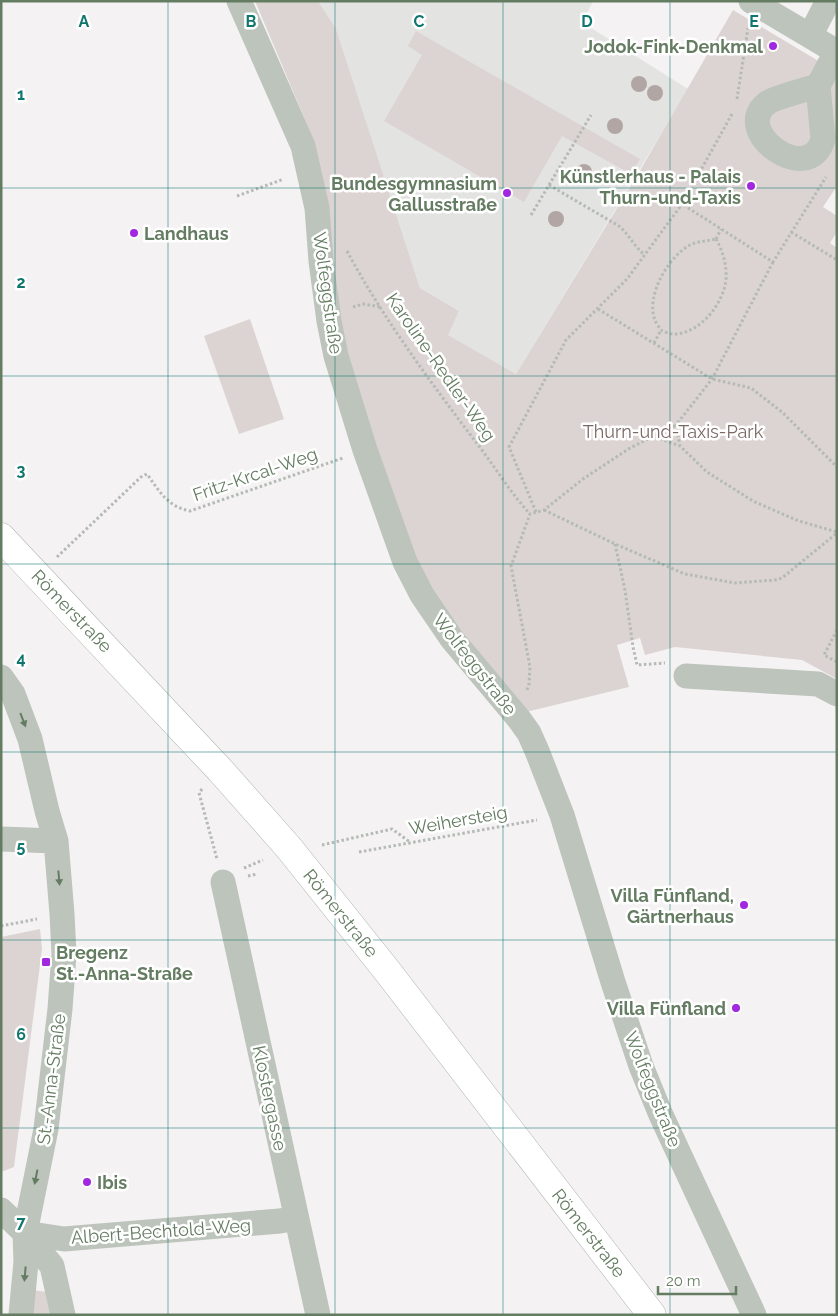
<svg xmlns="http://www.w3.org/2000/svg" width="838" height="1316" viewBox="0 0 838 1316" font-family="Raleway,sans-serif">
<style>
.built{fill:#e3e3e2}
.green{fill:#dcd4d3}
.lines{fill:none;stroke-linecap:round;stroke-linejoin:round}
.major-casing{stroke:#aeb6ad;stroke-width:29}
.path{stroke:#b4bab4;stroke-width:3;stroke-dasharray:2.5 2.5;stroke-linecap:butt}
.minor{stroke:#bcc4bb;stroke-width:25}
.major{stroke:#fff;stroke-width:28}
.tree{fill:#b1a6a4}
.oneway{fill:#647c61}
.grid{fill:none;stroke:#0f766e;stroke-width:1;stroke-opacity:0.55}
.poi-dot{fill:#a127e0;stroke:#fff;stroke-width:2}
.labels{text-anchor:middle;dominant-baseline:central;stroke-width:5;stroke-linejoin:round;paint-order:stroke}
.poi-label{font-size:18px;font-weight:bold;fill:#647c61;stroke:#fff;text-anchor:end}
.street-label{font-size:18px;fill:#647c61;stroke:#fff}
.park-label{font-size:18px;fill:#7a6863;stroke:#fff}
.grid-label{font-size:16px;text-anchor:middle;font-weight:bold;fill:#0f766e;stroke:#fff;stroke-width:5;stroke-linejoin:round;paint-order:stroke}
</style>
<rect width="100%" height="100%" fill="#f5f2f4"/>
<path class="built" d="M318 1H593L587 13 591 28 688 89 516 374 447 335 459 311 420 288 336 30Z"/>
<path class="green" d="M255 1H318L336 29 420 288 459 311 448 335 516 374 642 167 733 10 837 72V186L823 207 837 216V232L830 243 837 248V679L802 660 675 647 645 655 640 638 617 645 629 687 522 713 435 595 417 565 369 447 340 324 314 141Z
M416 31 640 159 631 174 562 136 524 202 384 121 422 55 408 46Z
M250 319 284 419 239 434 204 336Z
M40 929 42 949 14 1167 1 1172V937Z
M25 1289 47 1292 53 1315H20Z"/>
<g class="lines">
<g class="major-casing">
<path id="major" d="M1 537 220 770 289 848 388 972 652 1315"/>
</g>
<path class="path" d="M737 99 748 28
M732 114 682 204 773 262 826 177
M549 185 619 226C629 234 634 247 645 255
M237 196 284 179
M531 215 591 115
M791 232 837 260
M716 239C723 251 727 266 726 280 723 304 701 332 676 334 671 335 665 332 661 330 659 327 656 323 655 320 645 295 670 254 692 244 700 241 708 241 716 239Z
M716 239 721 229
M347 251C383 318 429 380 475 441 494 465 509 491 530 514
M773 262 712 379 676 425 680 446 707 472 753 501 799 521 837 532
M353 307 363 304 381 307
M598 309 712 379 751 388 782 412 837 467
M654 343 661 330
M655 437 680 446
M544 510 615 544 685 574 735 583 775 580 782 578 837 533
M536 512 509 447 566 340 627 279 682 204
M615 544 625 590 633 647 637 665 665 663
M57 557 141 477 147 474C159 491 168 507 190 511L343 458
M837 630 824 655 837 662
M527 690 529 684 530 667 511 566 530 514 544 510 583 479 630 448 676 425
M202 789 199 793 217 859
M322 845 392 829 410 842
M359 852 537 820
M244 868 263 860
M248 876 257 874
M1 926 37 919"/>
<path class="minor" d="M239 1 303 146 317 208 321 261 329 321 336 356 365 450 405 562 422 595 452 639 519 719 529 733 537 751 562 815 613 982 641 1066 661 1115 754 1315
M751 1 837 52
M810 36 828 1
M818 86C807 89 774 98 767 103 730 132 810 188 823 139L818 86 836 52
M686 676 818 684 837 694
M1 677 13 694 30 739 47 811 56 841 62 914 64 954 60 1009 46 1129 25 1233 26 1262 21 1315
M1 839 56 841
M223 882 318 1315
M1 1210 25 1233 52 1266 63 1315
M25 1233 64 1239 280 1221 296 1218"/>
<use href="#major" class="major"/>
</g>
<g class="tree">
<circle cx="639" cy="84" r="8"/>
<circle cx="655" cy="93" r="8"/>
<circle cx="615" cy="126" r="8"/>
<circle cx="584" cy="172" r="8"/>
<circle cx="556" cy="219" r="8"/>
</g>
<defs><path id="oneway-solid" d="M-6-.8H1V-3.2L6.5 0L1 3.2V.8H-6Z" transform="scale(1.25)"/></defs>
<g class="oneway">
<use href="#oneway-solid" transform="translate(23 720) rotate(69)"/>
<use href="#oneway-solid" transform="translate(59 878) rotate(85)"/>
<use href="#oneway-solid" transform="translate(36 1177) rotate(101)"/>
<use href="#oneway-solid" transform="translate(25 1274) rotate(95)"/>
</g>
<path class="grid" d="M168 1V1315M335 1V1315M503 1V1315M670 1V1315M1 188H837M1 376H837M1 564H837M1 752H837M1 940H837M1 1128H837"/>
<g class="poi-dot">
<circle cx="773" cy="46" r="5"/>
<circle cx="751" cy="186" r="5"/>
<circle cx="507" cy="193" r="5"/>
<circle cx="134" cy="233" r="5"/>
<circle cx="744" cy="905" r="5"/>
<rect x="41" y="957" width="10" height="10" rx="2.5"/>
<circle cx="736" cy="1008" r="5"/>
<circle cx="87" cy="1182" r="5"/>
</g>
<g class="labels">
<g class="poi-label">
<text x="763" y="46">Jodok-Fink-Denkmal</text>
<text x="741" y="176">Künstlerhaus - Palais<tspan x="741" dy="21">Thurn-und-Taxis</tspan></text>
<text x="497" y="183">Bundesgymnasium<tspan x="497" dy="21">Gallusstraße</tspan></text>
<text x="144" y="233" text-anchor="start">Landhaus</text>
<text x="734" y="895">Villa Fünfland,<tspan x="734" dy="21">Gärtnerhaus</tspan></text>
<text x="56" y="952" text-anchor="start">Bregenz<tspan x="56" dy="21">St.-Anna-Straße</tspan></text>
<text x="726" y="1008">Villa Fünfland</text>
<text x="97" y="1182" text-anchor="start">Ibis</text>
</g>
<g class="street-label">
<text transform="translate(328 293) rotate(82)">Wolfeggstraße</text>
<text transform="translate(441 367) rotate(55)">Karoline-Redler-Weg</text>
<text transform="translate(255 474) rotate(-19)">Fritz-Krcal-Weg</text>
<text transform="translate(72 611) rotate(46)">Römerstraße</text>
<text transform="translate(475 664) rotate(52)">Wolfeggstraße</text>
<text transform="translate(458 820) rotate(-10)">Weihersteig</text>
<text transform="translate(341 913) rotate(51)">Römerstraße</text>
<text transform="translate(51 1079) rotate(-83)">St.-Anna-Straße</text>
<text transform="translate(653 1089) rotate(68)">Wolfeggstraße</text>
<text transform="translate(270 1098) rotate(78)">Klostergasse</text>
<text transform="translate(161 1231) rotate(-4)">Albert-Bechtold-Weg</text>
<text transform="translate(589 1233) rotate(52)">Römerstraße</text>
</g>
<g class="park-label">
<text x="673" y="431">Thurn-und-Taxis-Park</text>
</g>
</g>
<g class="grid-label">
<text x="84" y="27">A</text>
<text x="251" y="27">B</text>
<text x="419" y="27">C</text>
<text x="587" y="27">D</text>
<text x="754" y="27">E</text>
<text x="21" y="100">1</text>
<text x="21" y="288">2</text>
<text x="21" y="476">3</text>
<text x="21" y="664">4</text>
<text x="21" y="852">5</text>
<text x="21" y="1040">6</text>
<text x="21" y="1228">7</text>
</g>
<rect width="838" height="1316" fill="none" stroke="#647c61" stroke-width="5"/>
<path d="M658 1286v8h78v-8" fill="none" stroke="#647c61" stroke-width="2.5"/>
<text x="666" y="1286" font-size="15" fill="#647c61" stroke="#ffffff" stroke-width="4" paint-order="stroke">20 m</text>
</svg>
